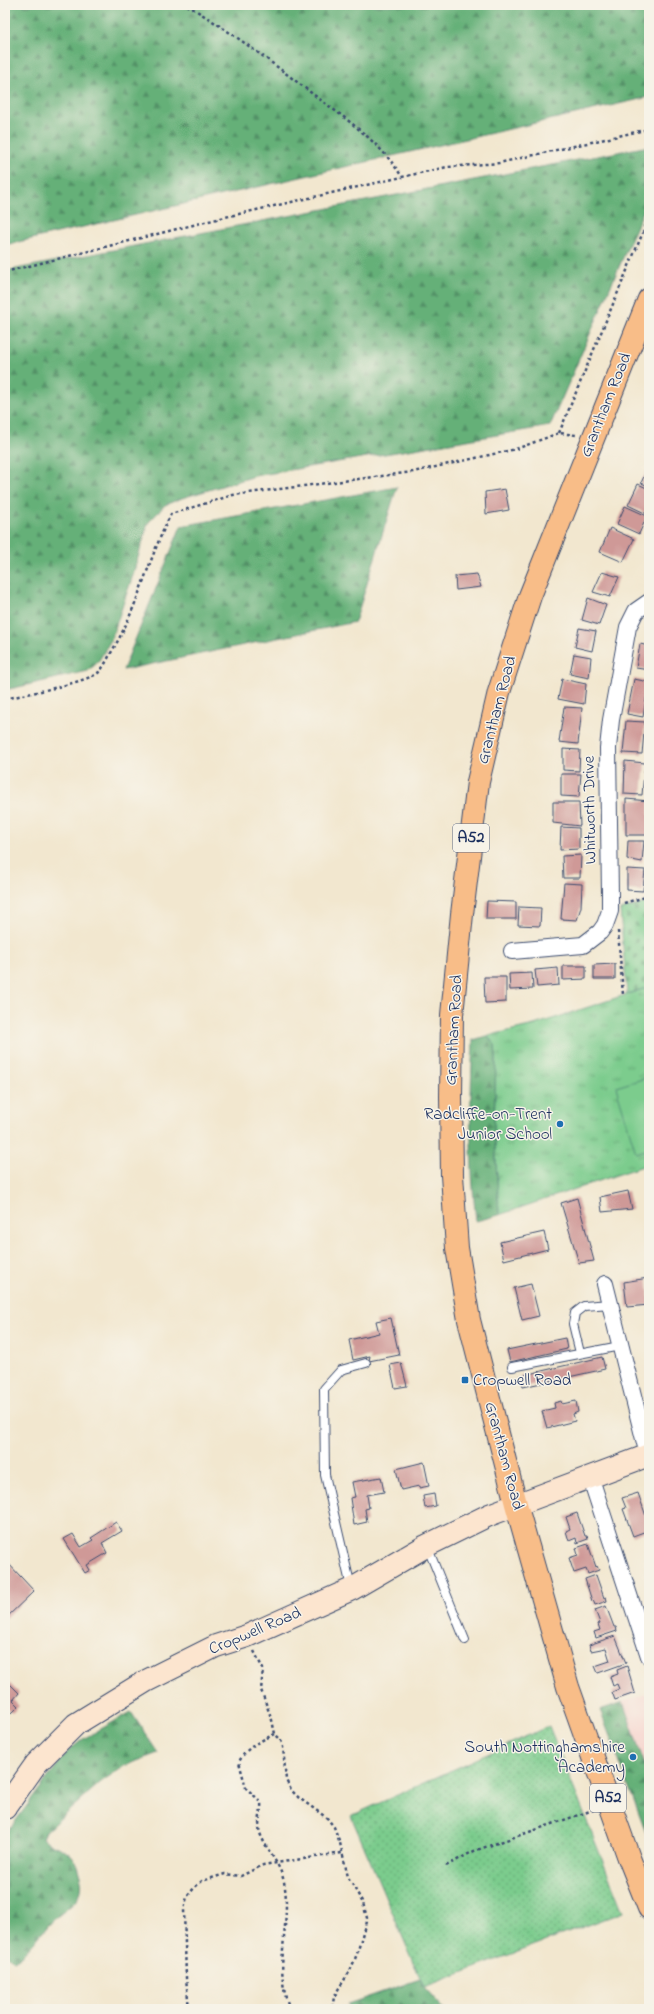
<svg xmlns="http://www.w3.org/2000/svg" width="654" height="2014" viewBox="0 0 654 2014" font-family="'Indie Flower',sans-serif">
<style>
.built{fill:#f7d0ca}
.grass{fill:url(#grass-tufts);stroke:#4c7e76}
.forest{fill:url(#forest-firs);stroke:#40706b}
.cemetery{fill:url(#cemetery-stones);stroke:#4c7e76}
.garden{fill:url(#garden-dots);stroke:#4c7e76}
.pitch{fill:#7ccc8d;stroke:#4c7e76}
.building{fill:#cf9997}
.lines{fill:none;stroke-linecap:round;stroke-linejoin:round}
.lane-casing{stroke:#3b4b6f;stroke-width:10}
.street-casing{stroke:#3b4b6f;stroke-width:18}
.secondary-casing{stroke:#3b4b6f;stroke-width:24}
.highway-casing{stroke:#3b4b6f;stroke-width:24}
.path{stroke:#3b4b6f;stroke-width:2.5;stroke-dasharray:3 3;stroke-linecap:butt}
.lane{stroke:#fff;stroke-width:8}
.street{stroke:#fff;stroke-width:16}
.secondary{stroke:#fce5cf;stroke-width:22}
.highway{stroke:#f8bd88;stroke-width:22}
.poi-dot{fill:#1f6fb2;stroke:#f7f3e8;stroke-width:1.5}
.labels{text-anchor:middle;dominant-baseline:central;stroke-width:3;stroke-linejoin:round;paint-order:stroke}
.shield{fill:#f7f3e8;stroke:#5d6a87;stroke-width:1}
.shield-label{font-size:16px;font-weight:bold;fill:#1b2f5e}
.street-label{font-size:17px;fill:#1b2f5e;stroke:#f7f3e8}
.poi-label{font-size:17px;fill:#1b2f5e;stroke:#f7f3e8;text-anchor:end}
</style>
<defs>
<pattern id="grass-tufts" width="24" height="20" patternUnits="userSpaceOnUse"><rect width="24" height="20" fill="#7ccc8d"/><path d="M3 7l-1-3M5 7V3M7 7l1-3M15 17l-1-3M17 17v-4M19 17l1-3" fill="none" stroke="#65a676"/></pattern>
<pattern id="forest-firs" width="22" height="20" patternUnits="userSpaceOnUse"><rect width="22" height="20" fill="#65b078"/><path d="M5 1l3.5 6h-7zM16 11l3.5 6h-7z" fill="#529066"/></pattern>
<pattern id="cemetery-stones" width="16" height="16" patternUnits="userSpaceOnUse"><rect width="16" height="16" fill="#7ccc8d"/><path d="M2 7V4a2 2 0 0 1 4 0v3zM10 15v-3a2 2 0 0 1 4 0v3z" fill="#65a676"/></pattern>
<pattern id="garden-dots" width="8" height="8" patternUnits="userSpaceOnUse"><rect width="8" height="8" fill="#7ccc8d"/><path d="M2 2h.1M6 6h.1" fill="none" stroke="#65a676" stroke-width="1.8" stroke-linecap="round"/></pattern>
</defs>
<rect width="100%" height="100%" fill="#f7f3e8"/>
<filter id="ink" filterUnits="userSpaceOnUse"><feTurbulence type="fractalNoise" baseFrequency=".025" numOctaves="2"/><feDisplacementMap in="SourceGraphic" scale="8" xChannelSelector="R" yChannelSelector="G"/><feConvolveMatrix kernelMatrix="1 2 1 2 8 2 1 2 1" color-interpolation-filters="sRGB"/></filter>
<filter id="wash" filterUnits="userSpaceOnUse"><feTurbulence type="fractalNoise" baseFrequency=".012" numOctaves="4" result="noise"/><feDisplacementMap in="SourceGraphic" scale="16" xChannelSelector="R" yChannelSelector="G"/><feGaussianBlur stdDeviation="0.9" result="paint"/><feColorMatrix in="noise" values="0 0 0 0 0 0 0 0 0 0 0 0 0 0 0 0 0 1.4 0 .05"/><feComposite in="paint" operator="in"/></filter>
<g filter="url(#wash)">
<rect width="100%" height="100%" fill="#f2e7cf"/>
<path class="built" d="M649 1693V1841L600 1710Z"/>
<path class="grass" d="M649 987V1164L499 1215 494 1125 496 1058 495 1045 487 1036 534 1025Z"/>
<path class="forest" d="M5 5H649V97L5 245Z
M649 146V198L550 426 255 476 182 498 165 505 148 523 132 578 111 640 98 662 88 671 5 690V271Z
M397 487 355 622 123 670 181 526Z
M487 1036 495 1045 496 1058 494 1125 499 1215 476 1221C469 1160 470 1101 473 1040Z
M623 1702 649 1777V1841L600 1710Z
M131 1712 158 1753 124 1766 101 1782 46 1831 43 1838C51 1847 66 1848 73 1858 76 1862 78 1868 79 1873 90 1902 63 1907 48 1926 36 1939 29 1952 13 1961L5 1953V1835L67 1752 83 1739Z
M420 1979 424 1987 444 2009H350L348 2004Z"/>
<path class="cemetery" d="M649 902V987L627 994 620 910Z"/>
<path class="garden" d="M549 1726 623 1912 424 1987 351 1816Z"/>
<path class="pitch" d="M649 1077V1149L636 1153 616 1087Z"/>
<g id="blocks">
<path class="building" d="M649 465V486L641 483Z
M638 484 649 489V515L628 505Z
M505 489 509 510 486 514 485 492Z
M625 506 647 516 639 534 617 524Z
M610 528 634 539 623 562 600 552Z
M602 572 619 577 610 597 593 592Z
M477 574 481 587 456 590 455 576Z
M588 598 606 605 599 625 582 620Z
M579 628 596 631 592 651 575 647Z
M640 644 649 646V670L636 668Z
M574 654 591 657 589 678 570 674Z
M562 679 586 684 584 704 558 699Z
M634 679 649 682 643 717 627 714Z
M564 707 582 708 578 744 559 742Z
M626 721 645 722 642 754 623 753Z
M563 749 580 750 579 771 563 770Z
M625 761 645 763 642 795 624 794Z
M561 774H581L579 797 561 796Z
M626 799 649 801V835H626Z
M553 802H579L580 826 553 823Z
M561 827 579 828V849L560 850Z
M628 841H644L642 862 627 859Z
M581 855 580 878H563L562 856Z
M627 869 645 870 643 891 627 890Z
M564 883 582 884 581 907 577 920 561 919Z
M487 901 516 902V919H486Z
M519 907 541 908 540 926 518 925Z
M615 964V979H594V965Z
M563 966H586V979L563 980Z
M558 968 559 985 537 987 535 970Z
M532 973 533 989 510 990 509 974Z
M484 977H506V1002L485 1003Z
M628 1191 632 1209 602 1212 600 1197Z
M577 1198 594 1261 579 1263 561 1203Z
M544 1232 548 1249 504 1260 500 1242Z
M648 1278 649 1305 627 1307 624 1282Z
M531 1284 539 1316 522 1320 514 1288Z
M391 1318 399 1355 369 1361 370 1356 353 1360 349 1340 379 1333 376 1321Z
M565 1338 567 1349 510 1362 507 1350Z
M602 1357 605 1369 523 1387 520 1376Z
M401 1363 407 1386 395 1388 390 1365Z
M561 1401 562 1404 576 1401 578 1412 573 1414 575 1421 547 1428 542 1411 555 1408 554 1403Z
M424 1462 429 1486 419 1488V1486L401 1490 396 1469Z
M381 1477 384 1492 367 1495 369 1508 365 1509 367 1522 354 1525 350 1498 355 1497 352 1482Z
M638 1493 649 1525V1530L633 1536 623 1509 626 1508 622 1498Z
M434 1494 436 1506 425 1508 423 1496Z
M577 1513 585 1536H587L588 1539 577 1543 576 1538 569 1541 566 1531 570 1529 566 1517Z
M116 1522 122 1531 102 1543 107 1553 87 1565 90 1570 85 1573 64 1539 73 1534 81 1547 93 1540 91 1538Z
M588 1544 596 1567 597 1566 599 1570 588 1574 586 1569 574 1573 569 1558 578 1555 576 1548Z
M7 1562 34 1591 5 1619V1564Z
M596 1575 604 1598 606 1597 607 1601 595 1605 593 1600 592 1601 585 1579Z
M606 1606 614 1627H616L617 1631 596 1638 594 1632 600 1630 598 1624 600 1623 595 1610Z
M615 1636 626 1663 598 1673 595 1666 610 1661 606 1648 591 1651 589 1645Z
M627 1666 635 1693 615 1700 612 1692 619 1689 617 1684 613 1686 610 1677 618 1674 617 1670Z
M5 1679 19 1693 13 1700 19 1706 12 1713 7 1709 5 1711Z"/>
</g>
</g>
<g filter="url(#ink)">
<use href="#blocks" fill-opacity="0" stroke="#3b4b6f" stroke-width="1"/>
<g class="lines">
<g class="lane-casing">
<path id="lane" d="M580 1353 573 1324 575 1313 584 1306 610 1304
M512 1367 620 1346
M427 1546 465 1640
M351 1587 325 1475 324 1389 341 1370 366 1363"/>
</g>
<g class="street-casing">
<path id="street" d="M512 951 583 945 600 932 605 925 610 911V896L608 748 611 720 628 627 636 611 649 602
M605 1284 648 1455
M590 1476 649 1656"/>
</g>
<g class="secondary-casing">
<path id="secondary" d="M5 1808 36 1764 76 1724 146 1681 216 1646 247 1636 352 1589 426 1546 489 1515 649 1455"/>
</g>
<g class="highway-casing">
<path id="highway" d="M649 299 530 596 499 692 478 782 462 914 452 1015 451 1096 452 1175 457 1248 469 1320 516 1504 568 1687 629 1858 649 1908"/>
</g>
<path class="path" d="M187 5C230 31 270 61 310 92 342 116 380 141 402 177
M5 272 221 218 402 177 447 167 499 163 649 129
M559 433 649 218
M5 699C22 695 89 682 99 672 104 667 108 658 112 651 138 608 148 559 171 514L233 495 413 472 516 449 559 433 576 435
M624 903 649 896
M618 931 623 995
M254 1651 263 1669 261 1690 272 1720 275 1734 281 1740 283 1747 286 1780 291 1790 299 1798 327 1818 334 1827 340 1843 348 1877 363 1903 367 1918 357 1954 350 1971 339 1988 334 1997 332 2009
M275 1734C260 1741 246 1747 239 1762L246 1788 261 1802C262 1812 257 1824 260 1833 267 1853 282 1863 285 1888 290 1929 273 1970 290 2009
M446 1866 474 1851 593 1810
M189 2009 186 1978 184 1909 187 1897 194 1888 202 1881 225 1874 241 1876 263 1865 342 1853"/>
<use href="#lane" class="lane"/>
<use href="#street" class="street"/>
<use href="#secondary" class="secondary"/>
<use href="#highway" class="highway"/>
</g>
</g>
<g class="poi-dot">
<circle cx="560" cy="1124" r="4"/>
<rect x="461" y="1376" width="8" height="8" rx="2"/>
<circle cx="633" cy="1757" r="4"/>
</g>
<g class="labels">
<g class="shield">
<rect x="453" y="824" width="36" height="28" rx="3"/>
<rect x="590" y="1784" width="36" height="28" rx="3"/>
</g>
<g class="shield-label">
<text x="471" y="838">A52</text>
<text x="608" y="1798">A52</text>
</g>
<g class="street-label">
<text transform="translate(606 405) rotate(-68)">Grantham Road</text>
<text transform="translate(497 710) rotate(-75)">Grantham Road</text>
<text transform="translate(590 810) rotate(-91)">Whitworth Drive</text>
<text transform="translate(454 1030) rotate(-87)">Grantham Road</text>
<text transform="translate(504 1456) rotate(75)">Grantham Road</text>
<text transform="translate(255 1631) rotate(-23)">Cropwell Road</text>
</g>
<g class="poi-label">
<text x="552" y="1114">Radcliffe-on-Trent<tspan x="552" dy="20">Junior School</tspan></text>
<text x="473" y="1380" text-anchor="start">Cropwell Road</text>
<text x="625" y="1747">South Nottinghamshire<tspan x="625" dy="20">Academy</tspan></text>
</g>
</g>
<rect width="654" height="2014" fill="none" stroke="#f7f3e8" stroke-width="20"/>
</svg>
